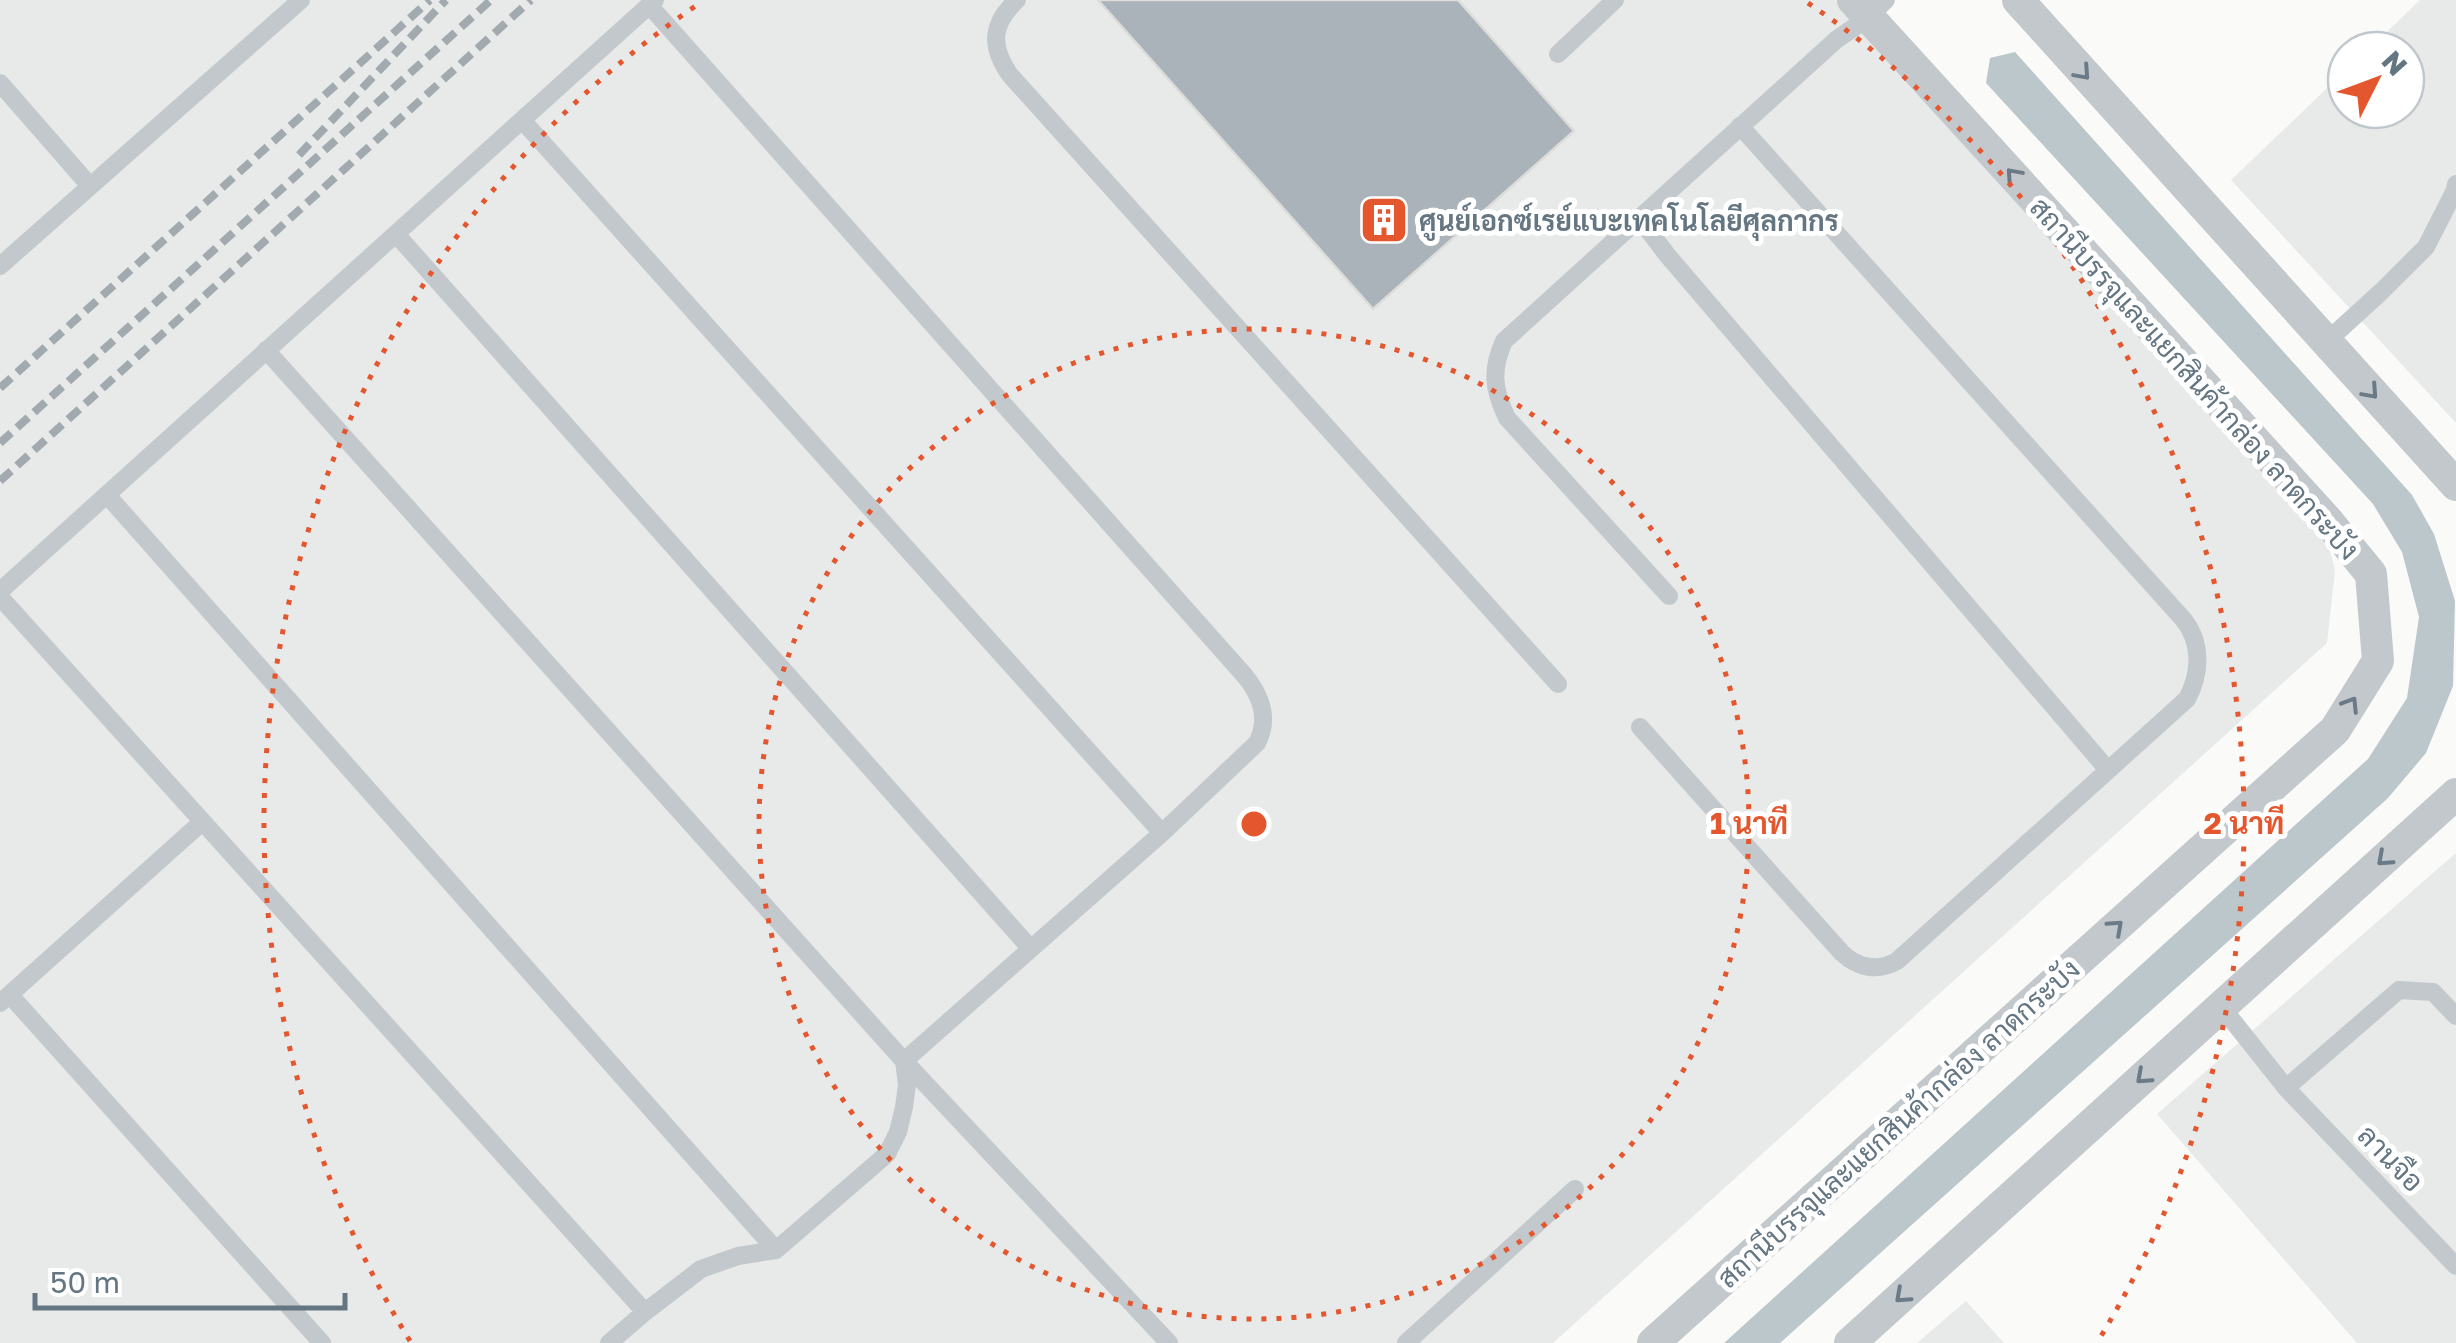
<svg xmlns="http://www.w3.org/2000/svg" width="2456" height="1343" viewBox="0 0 2456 1343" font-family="'Golos Text',Sarabun,sans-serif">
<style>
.built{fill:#e8e9e9}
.water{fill:#bbc7cb}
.building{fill:#aab3b9;stroke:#dcdcda;stroke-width:2.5}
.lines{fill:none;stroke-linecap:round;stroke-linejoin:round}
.service{stroke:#c3c8cc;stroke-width:18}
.minor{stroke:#c3c8cc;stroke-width:32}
.rail{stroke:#a2aab0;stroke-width:8;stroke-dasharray:15 8;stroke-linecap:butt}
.oneway{stroke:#6a7a87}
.ring{fill:none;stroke:#e4572e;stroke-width:5;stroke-dasharray:5 10}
.labels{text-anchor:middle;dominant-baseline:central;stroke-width:10;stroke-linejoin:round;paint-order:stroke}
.poi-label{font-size:28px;font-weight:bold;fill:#657683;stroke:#fff;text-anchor:start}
.street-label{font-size:28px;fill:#657683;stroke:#fff}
.centre{fill:#e4572e;stroke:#fff;stroke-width:5}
.ring-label{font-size:30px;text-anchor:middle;font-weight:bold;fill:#e4572e;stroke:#fff;stroke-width:10;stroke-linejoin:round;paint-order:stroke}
</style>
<rect width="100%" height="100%" fill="#fafaf8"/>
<path class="built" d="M0 0H1862L2315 493 2335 570 2327 643 1553 1343H0Z
M2420 0H2456V423L2231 180 2346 70V110H2406V50H2368Z
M2456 853V1343H2357L2157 1114Z
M1966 1301 2004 1343H1917Z"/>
<path class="water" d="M2015 52 2412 495 2434 534 2455 601 2453 686 2426 753 2388 798 1780 1343H1724L2368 759 2407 698 2419 617 2402 552 2373 504 1986 83 1990 58Z"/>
<path class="building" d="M1098 0H1458L1574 131 1373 309Z"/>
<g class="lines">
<path class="service" d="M1017 0C991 24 990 46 1010 75L1558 684
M1558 54 1615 0
M0 83 90 186
M522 120 1162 833
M1639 218 1668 256 2108 770
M396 234 1031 949
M0 266 301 0
M2326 342 2382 291 2426 247 2455 190 2456 184
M266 350 904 1061 1169 1343
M107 495 776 1250
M0 591 655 0
M1669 596 1507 418C1493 389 1491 370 1504 341L1836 40 1869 17 1886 0
M0 597 645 1312
M1640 727 1842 953C1858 968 1878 972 1897 961L2187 699C2201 673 2202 642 2183 619L1740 126
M10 995 322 1343
M0 1003 202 822
M2221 1006 2286 1088
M2456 1016 2433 992 2399 990 2286 1088 2456 1266
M609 1343 645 1312 701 1269 738 1256 776 1250 887 1154 898 1132 904 1107 907 1085 904 1061 1162 833 1257 743C1270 718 1261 696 1245 676L649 5
M1406 1343 1575 1189"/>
<path class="minor" d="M2018 0 2456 485
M1653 1343 2335 730 2378 661 2371 574 2326 519 1853 0
M1850 1343 2456 794"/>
<path class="rail" d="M299 155 446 0
M0 388 430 0
M0 443 491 0
M0 481 531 0"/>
</g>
<defs><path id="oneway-chevron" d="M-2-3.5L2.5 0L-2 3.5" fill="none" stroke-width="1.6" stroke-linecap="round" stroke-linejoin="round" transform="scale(2.5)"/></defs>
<g class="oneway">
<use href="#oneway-chevron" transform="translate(2083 73) rotate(48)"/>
<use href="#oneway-chevron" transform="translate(2013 175) rotate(-132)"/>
<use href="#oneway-chevron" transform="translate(2371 392) rotate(48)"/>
<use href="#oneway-chevron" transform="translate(2351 704) rotate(-58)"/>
<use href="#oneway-chevron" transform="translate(2384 859) rotate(138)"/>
<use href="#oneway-chevron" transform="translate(2116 927) rotate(-42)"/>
<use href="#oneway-chevron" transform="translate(2143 1077) rotate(138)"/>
<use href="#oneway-chevron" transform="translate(1902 1296) rotate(138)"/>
</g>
<g class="ring">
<circle cx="1254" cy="824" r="495"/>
<path d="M410 1341A990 990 0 0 1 700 3M1808 3A990 990 0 0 1 2098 1341"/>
</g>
<defs>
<g id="building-square" transform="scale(2.5)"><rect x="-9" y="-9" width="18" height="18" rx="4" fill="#e4572e" stroke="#fff"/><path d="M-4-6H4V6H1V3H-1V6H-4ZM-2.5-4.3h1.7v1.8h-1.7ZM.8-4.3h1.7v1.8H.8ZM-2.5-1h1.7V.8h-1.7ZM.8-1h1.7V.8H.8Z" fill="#fff"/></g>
</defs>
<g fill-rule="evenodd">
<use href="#building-square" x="1384" y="220"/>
</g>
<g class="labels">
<g class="poi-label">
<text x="1419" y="220">ศูนย์เอกซ์เรย์แบะเทคโนโลยีศุลกากร</text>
</g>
<g class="street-label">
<text transform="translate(2195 378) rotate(48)">สถานีบรรจุและแยกสินค้ากล่อง ลาดกระบัง</text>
<text transform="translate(1898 1123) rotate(-42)">สถานีบรรจุและแยกสินค้ากล่อง ลาดกระบัง</text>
<text transform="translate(2391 1158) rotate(46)">ลานจือ</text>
</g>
</g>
<circle cx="1254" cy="824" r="15" class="centre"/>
<g class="ring-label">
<text x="1749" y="834">1 นาที</text>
<text x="2244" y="834">2 นาที</text>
</g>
<g transform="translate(2376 80) rotate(48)"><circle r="48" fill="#ffffff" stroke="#c1c8cd" stroke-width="2.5"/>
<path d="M0-8L18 38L0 25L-18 38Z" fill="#e4572e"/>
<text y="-15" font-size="28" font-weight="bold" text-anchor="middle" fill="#657683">N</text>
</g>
<path d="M35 1293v15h310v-15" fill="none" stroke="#657683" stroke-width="5"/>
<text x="50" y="1293" font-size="30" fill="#657683" stroke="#ffffff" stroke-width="8" paint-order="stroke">50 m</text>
</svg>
